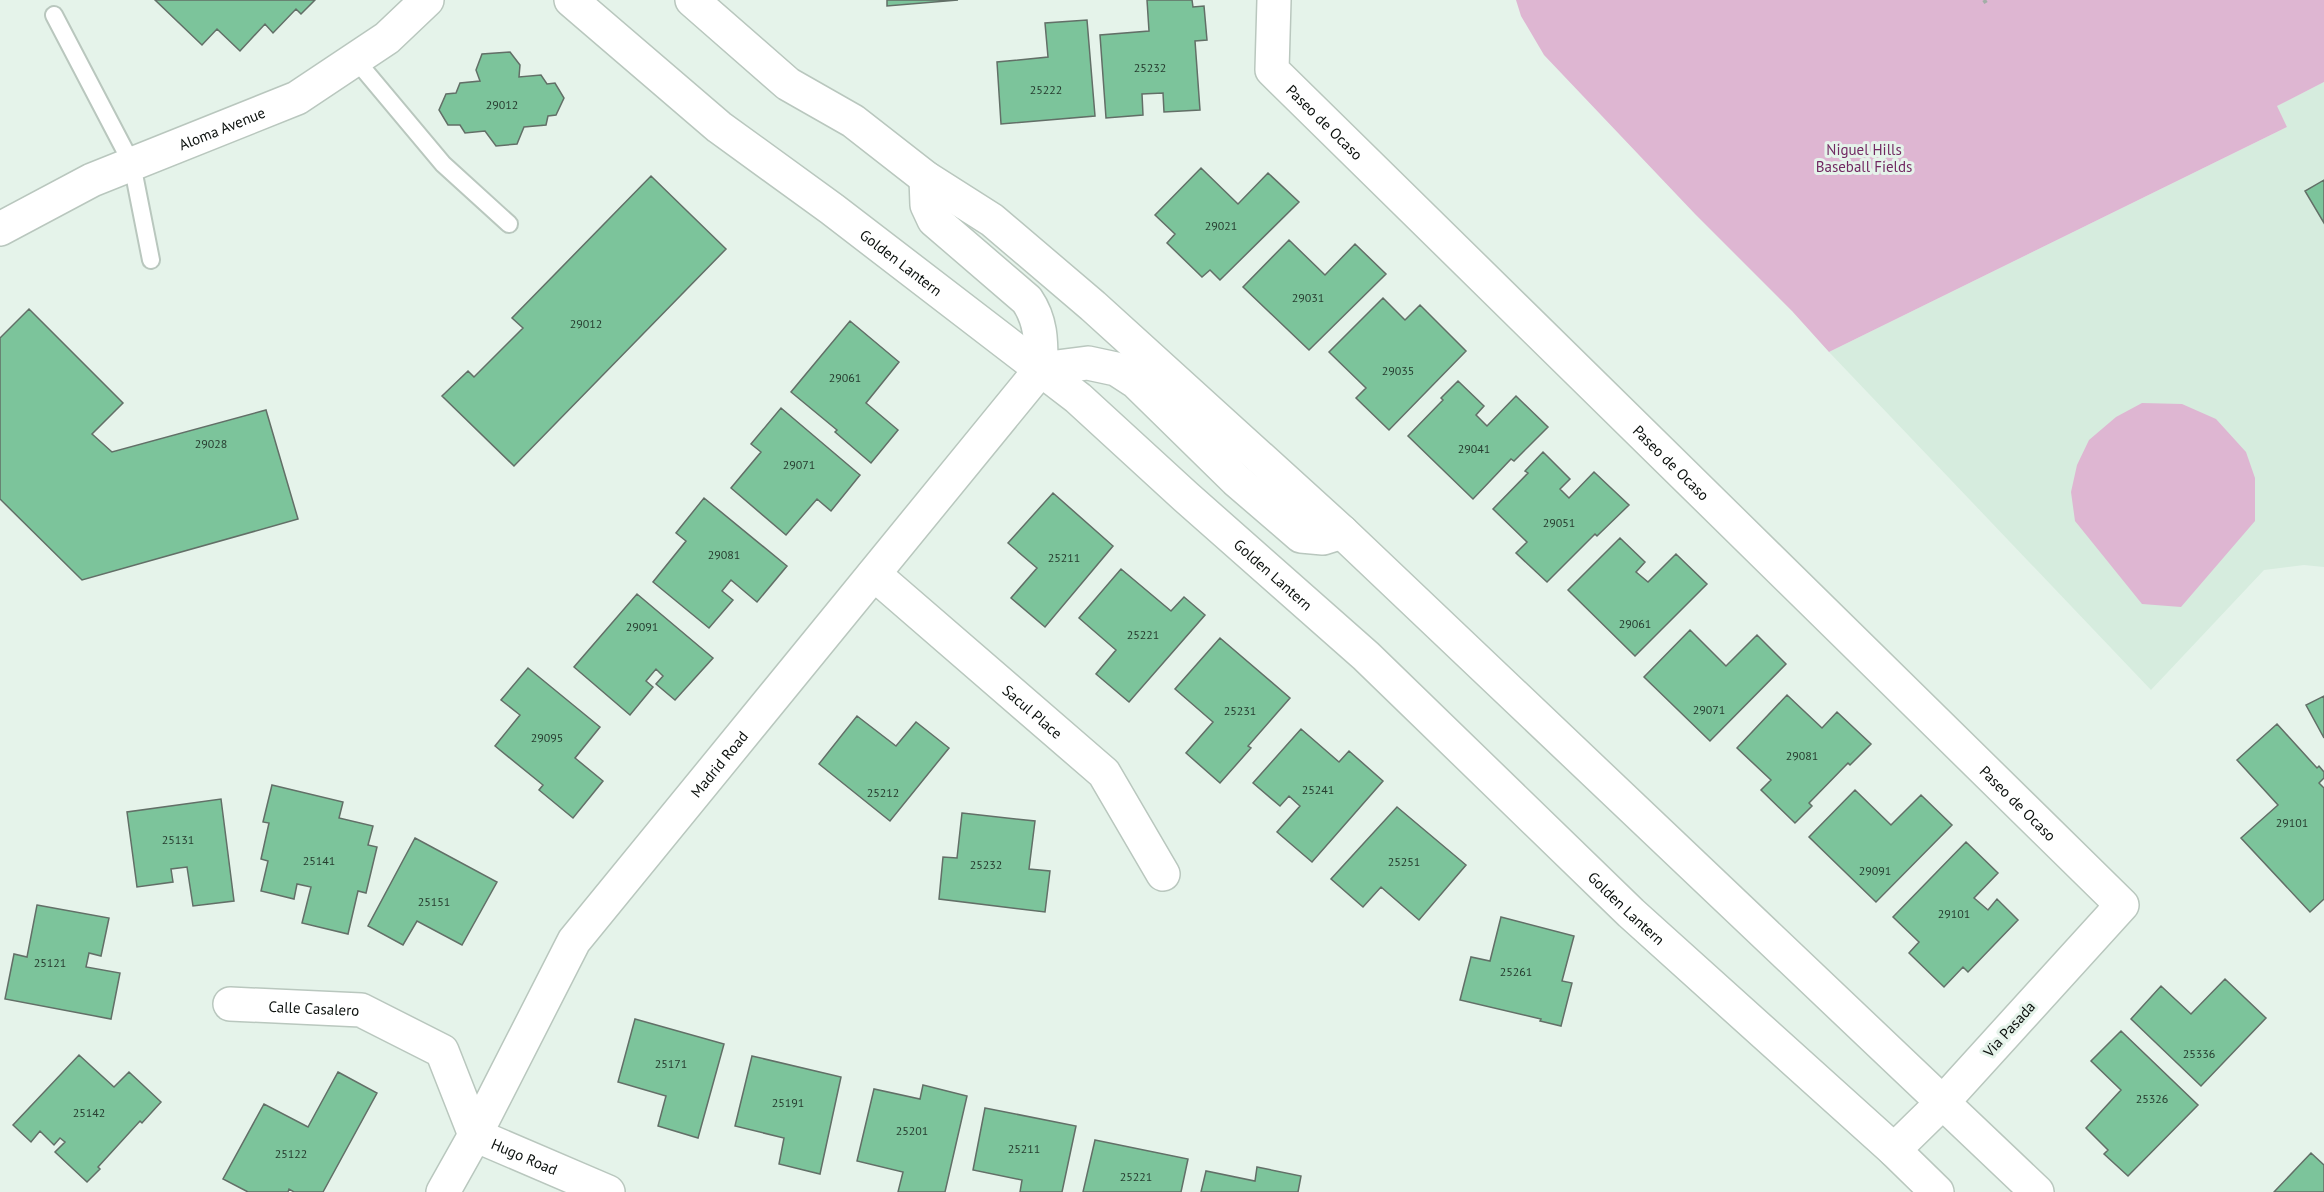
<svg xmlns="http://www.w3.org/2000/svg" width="2324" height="1192" viewBox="0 0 2324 1192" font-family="'PT Sans',sans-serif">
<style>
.built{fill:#d6ecde}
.green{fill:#deb6d2}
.building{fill:#7cc49b;stroke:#626f67;stroke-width:1.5}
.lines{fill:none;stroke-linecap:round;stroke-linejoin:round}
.lane-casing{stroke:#b9c7be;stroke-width:20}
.street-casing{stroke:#b9c7be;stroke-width:36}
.primary-casing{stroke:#b9c7be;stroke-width:36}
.path{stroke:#a3aea7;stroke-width:4;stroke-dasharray:6 3;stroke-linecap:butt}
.lane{stroke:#fff;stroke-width:16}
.street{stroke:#fff;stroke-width:33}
.primary{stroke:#fff;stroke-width:33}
.labels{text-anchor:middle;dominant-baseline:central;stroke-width:6;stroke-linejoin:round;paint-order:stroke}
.number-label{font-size:12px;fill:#273d30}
.street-label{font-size:15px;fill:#0b100d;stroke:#e5f3ea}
.park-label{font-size:15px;fill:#712962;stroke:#e5f3ea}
</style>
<rect width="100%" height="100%" fill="#e5f3ea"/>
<path class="built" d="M2324 82V567L2304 565 2264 570 2151 690 1829 352 2287 127 2276 106Z"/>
<path class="green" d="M1516 0H2324V82L2277 106 2287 127 1829 352 1792 311 1695 214 1544 55 1521 16Z
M2142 403 2182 404 2216 419 2246 452 2255 478V521L2181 607 2142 604 2075 521 2071 492 2077 465 2089 440 2116 417Z"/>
<path class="building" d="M155 0H315L301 14 296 9 273 33 265 24 240 51 217 29 202 45Z
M887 0H958L887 6Z
M1147 0H1192L1193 7 1204 6 1207 40 1195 41 1200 110 1164 112 1163 93 1142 94 1143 115 1106 118 1100 35 1149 31Z
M1087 20 1095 116 1001 124 997 62 1048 57 1045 23Z
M510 52 520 65 519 77 541 75 547 84 555 83 564 98 556 115 548 116 546 125 524 127 517 144 496 146 485 131 465 133 460 125H448L439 110 446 94 456 93 460 83 480 81 476 70 482 54Z
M1201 168 1238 204 1268 173 1299 202 1220 280 1210 270 1202 277 1167 243 1175 234 1155 215Z
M651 176 726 249 514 466 442 396 468 371 474 377 523 328 512 318Z
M2324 180V223L2305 191Z
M1289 240 1325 275 1355 244 1386 274 1309 350 1243 287Z
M1383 298 1405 320 1420 305 1466 351 1389 430 1356 398 1366 388 1329 352Z
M29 309 123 403 92 434 112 452 266 410 298 519 82 580 0 499V338Z
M850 321 899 362 866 403 898 430 871 463 835 432 837 430 791 392Z
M1458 381 1484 406 1476 415 1487 426 1516 396 1548 427 1514 461 1511 459 1473 499 1408 436 1443 400 1441 398Z
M781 408 860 475 831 511 817 499 786 535 731 488 761 452 751 444Z
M1543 452 1570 479 1560 489 1569 498 1594 472 1629 505 1597 536 1595 534 1547 582 1516 553 1527 542 1493 509 1528 473 1525 471Z
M1053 493 1113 546 1045 627 1011 598 1037 568 1008 543Z
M704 498 787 566 757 602 731 580 722 591 733 600 709 628 653 582 686 541 676 533Z
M1620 538 1645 562 1636 572 1648 582 1676 554 1707 584 1635 656 1568 590Z
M1121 569 1171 611 1184 597 1205 615 1129 702 1096 674 1116 650 1079 618Z
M637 594 713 658 675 700 656 684 663 676 656 669 646 681 653 687 630 715 574 667Z
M1690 630 1726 666 1757 635 1786 664 1710 741 1644 677Z
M1220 638 1290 698 1248 746 1251 748 1220 783 1186 753 1213 722 1175 689Z
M528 668 600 727 575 758 603 781 573 818 539 790 543 785 495 746 520 715 501 700Z
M1787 695 1822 728 1837 712 1871 744 1850 765 1848 763 1809 803 1812 806 1795 823 1761 790 1771 780 1737 748Z
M2324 696V738L2306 705Z
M857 716 896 746 916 722 949 748 890 821 819 764Z
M2277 724 2317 768 2319 766 2324 772V778L2319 783 2324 788V899L2310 912 2241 838 2278 805 2237 760Z
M1301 729 1339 762 1349 751 1383 781 1312 862 1277 832 1300 806 1289 796 1280 806 1253 783Z
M272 785 343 802 339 818 373 826 368 845 377 847 366 893 358 891 348 934 302 923 311 887 297 884 294 899 261 891 268 861 261 859 269 823 263 822Z
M1855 790 1891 825 1921 795 1952 825 1876 902 1809 837Z
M221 799 234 901 193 906 187 867 171 869 173 882 137 887 127 812Z
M1397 807 1466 865 1419 920 1381 887 1363 907 1331 879Z
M962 813 1035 821 1029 869 1050 871 1045 912 939 899 943 857 957 858Z
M415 838 497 882 462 945 417 921 403 945 368 926Z
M1966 842 1998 873 1974 898 1988 910 1997 899 2018 920 1968 972 1963 967 1944 987 1909 953 1919 942 1893 917Z
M37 905 109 918 101 956 89 953 86 967 120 973 111 1019 5 999 14 954 27 957Z
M1501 917 1574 936 1562 981 1572 983 1561 1026 1540 1021 1541 1019 1460 1000 1471 957 1490 961Z
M2225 979 2266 1018 2201 1086 2131 1019 2161 986 2191 1014Z
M635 1019 724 1044 698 1138 658 1126 666 1096 618 1082Z
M2121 1031 2198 1105 2128 1176 2104 1154 2108 1150 2086 1128 2121 1090 2091 1061Z
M79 1055 114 1087 129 1072 161 1102 142 1123 140 1121 98 1167 100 1169 87 1182 55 1152 65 1142 60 1138 54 1145 40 1131 31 1142 13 1125Z
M752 1056 841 1077 820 1174 779 1164 784 1138 735 1126Z
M338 1072 377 1093 323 1192H294L289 1189 288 1192H248L223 1179 264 1104 308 1127Z
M923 1085 967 1096 945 1192H898L903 1172 857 1161 874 1089 920 1099Z
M985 1108 1076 1126 1062 1192H1020L1022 1180 973 1170Z
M1095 1140 1188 1159 1181 1192H1083Z
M2311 1153 2324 1165V1192H2274Z
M1257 1167 1301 1176 1298 1192H1201L1206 1171 1255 1181Z"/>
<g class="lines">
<g class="lane-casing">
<path id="lane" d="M54 15 132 164 151 260
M355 59 443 164 509 224"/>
</g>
<g class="street-casing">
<g id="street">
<path id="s1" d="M1274 0 1272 70 2122 905 1942 1103 1894 1150"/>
<path id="s2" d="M0 229 92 180 297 98 387 38 427 0"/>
<path id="s3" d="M874 574 1104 773 1163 874"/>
<path id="s4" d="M230 1004 361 1010 442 1051 475 1135 608 1192"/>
<path id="s5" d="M443 1192 475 1135 574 941 1041 369"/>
</g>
</g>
<g class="primary-casing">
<g id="primary">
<path id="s6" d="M571 0 719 127 832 209 1078 398 1186 497 1366 656 1631 913 1894 1150 1937 1192"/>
<path d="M692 0 788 84 853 121 926 178 992 220 1093 306 1342 532 2037 1192"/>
<path d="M926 178 927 205 934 220 1027 300C1042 322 1041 343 1041 369L1088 363 1116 369 1136 382 1236 480 1301 536 1323 538 1342 532"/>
</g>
</g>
<path class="path" d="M1984 0 1986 3"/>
<use href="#lane" class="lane"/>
<use href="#street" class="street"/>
<use href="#primary" class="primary"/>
</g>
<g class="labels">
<g class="number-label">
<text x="1150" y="67">25232</text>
<text x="1046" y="89">25222</text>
<text x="502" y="104">29012</text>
<text x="1221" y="225">29021</text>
<text x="1308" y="297">29031</text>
<text x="586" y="323">29012</text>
<text x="1398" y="370">29035</text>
<text x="845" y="377">29061</text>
<text x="211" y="443">29028</text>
<text x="1474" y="448">29041</text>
<text x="799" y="464">29071</text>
<text x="1559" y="522">29051</text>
<text x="724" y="554">29081</text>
<text x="1064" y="557">25211</text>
<text x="1635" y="623">29061</text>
<text x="642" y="626">29091</text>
<text x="1143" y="634">25221</text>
<text x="1709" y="709">29071</text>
<text x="1240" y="710">25231</text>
<text x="547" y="737">29095</text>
<text x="1802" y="755">29081</text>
<text x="1318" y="789">25241</text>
<text x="883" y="792">25212</text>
<text x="2292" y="822">29101</text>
<text x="178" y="839">25131</text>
<text x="319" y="860">25141</text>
<text x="1404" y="861">25251</text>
<text x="986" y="864">25232</text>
<text x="1875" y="870">29091</text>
<text x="434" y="901">25151</text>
<text x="1954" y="913">29101</text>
<text x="50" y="962">25121</text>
<text x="1516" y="971">25261</text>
<text x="2199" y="1053">25336</text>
<text x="671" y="1063">25171</text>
<text x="2152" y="1098">25326</text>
<text x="788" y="1102">25191</text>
<text x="89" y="1112">25142</text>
<text x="912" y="1130">25201</text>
<text x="1024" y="1148">25211</text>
<text x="291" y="1153">25122</text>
<text x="1136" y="1176">25221</text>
</g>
<g class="street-label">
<text stroke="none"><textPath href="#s1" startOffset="144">Paseo de Ocaso</textPath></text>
<text stroke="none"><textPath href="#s2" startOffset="244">Aloma Avenue</textPath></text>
<text stroke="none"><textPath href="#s6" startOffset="422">Golden Lantern</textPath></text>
<text stroke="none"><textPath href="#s1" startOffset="630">Paseo de Ocaso</textPath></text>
<text stroke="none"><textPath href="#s6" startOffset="908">Golden Lantern</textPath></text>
<text stroke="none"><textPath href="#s3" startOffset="210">Sacul Place</textPath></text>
<text stroke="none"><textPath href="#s5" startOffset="512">Madrid Road</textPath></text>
<text stroke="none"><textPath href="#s1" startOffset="1116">Paseo de Ocaso</textPath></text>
<text stroke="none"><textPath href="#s6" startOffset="1394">Golden Lantern</textPath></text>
<text stroke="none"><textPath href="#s4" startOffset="84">Calle Casalero</textPath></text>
<text transform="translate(2009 1029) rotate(-48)">Via Pasada</text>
<text stroke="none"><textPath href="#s4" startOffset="366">Hugo Road</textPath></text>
</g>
<g class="park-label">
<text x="1864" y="149">Niguel Hills<tspan x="1864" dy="17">Baseball Fields</tspan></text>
</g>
</g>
</svg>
